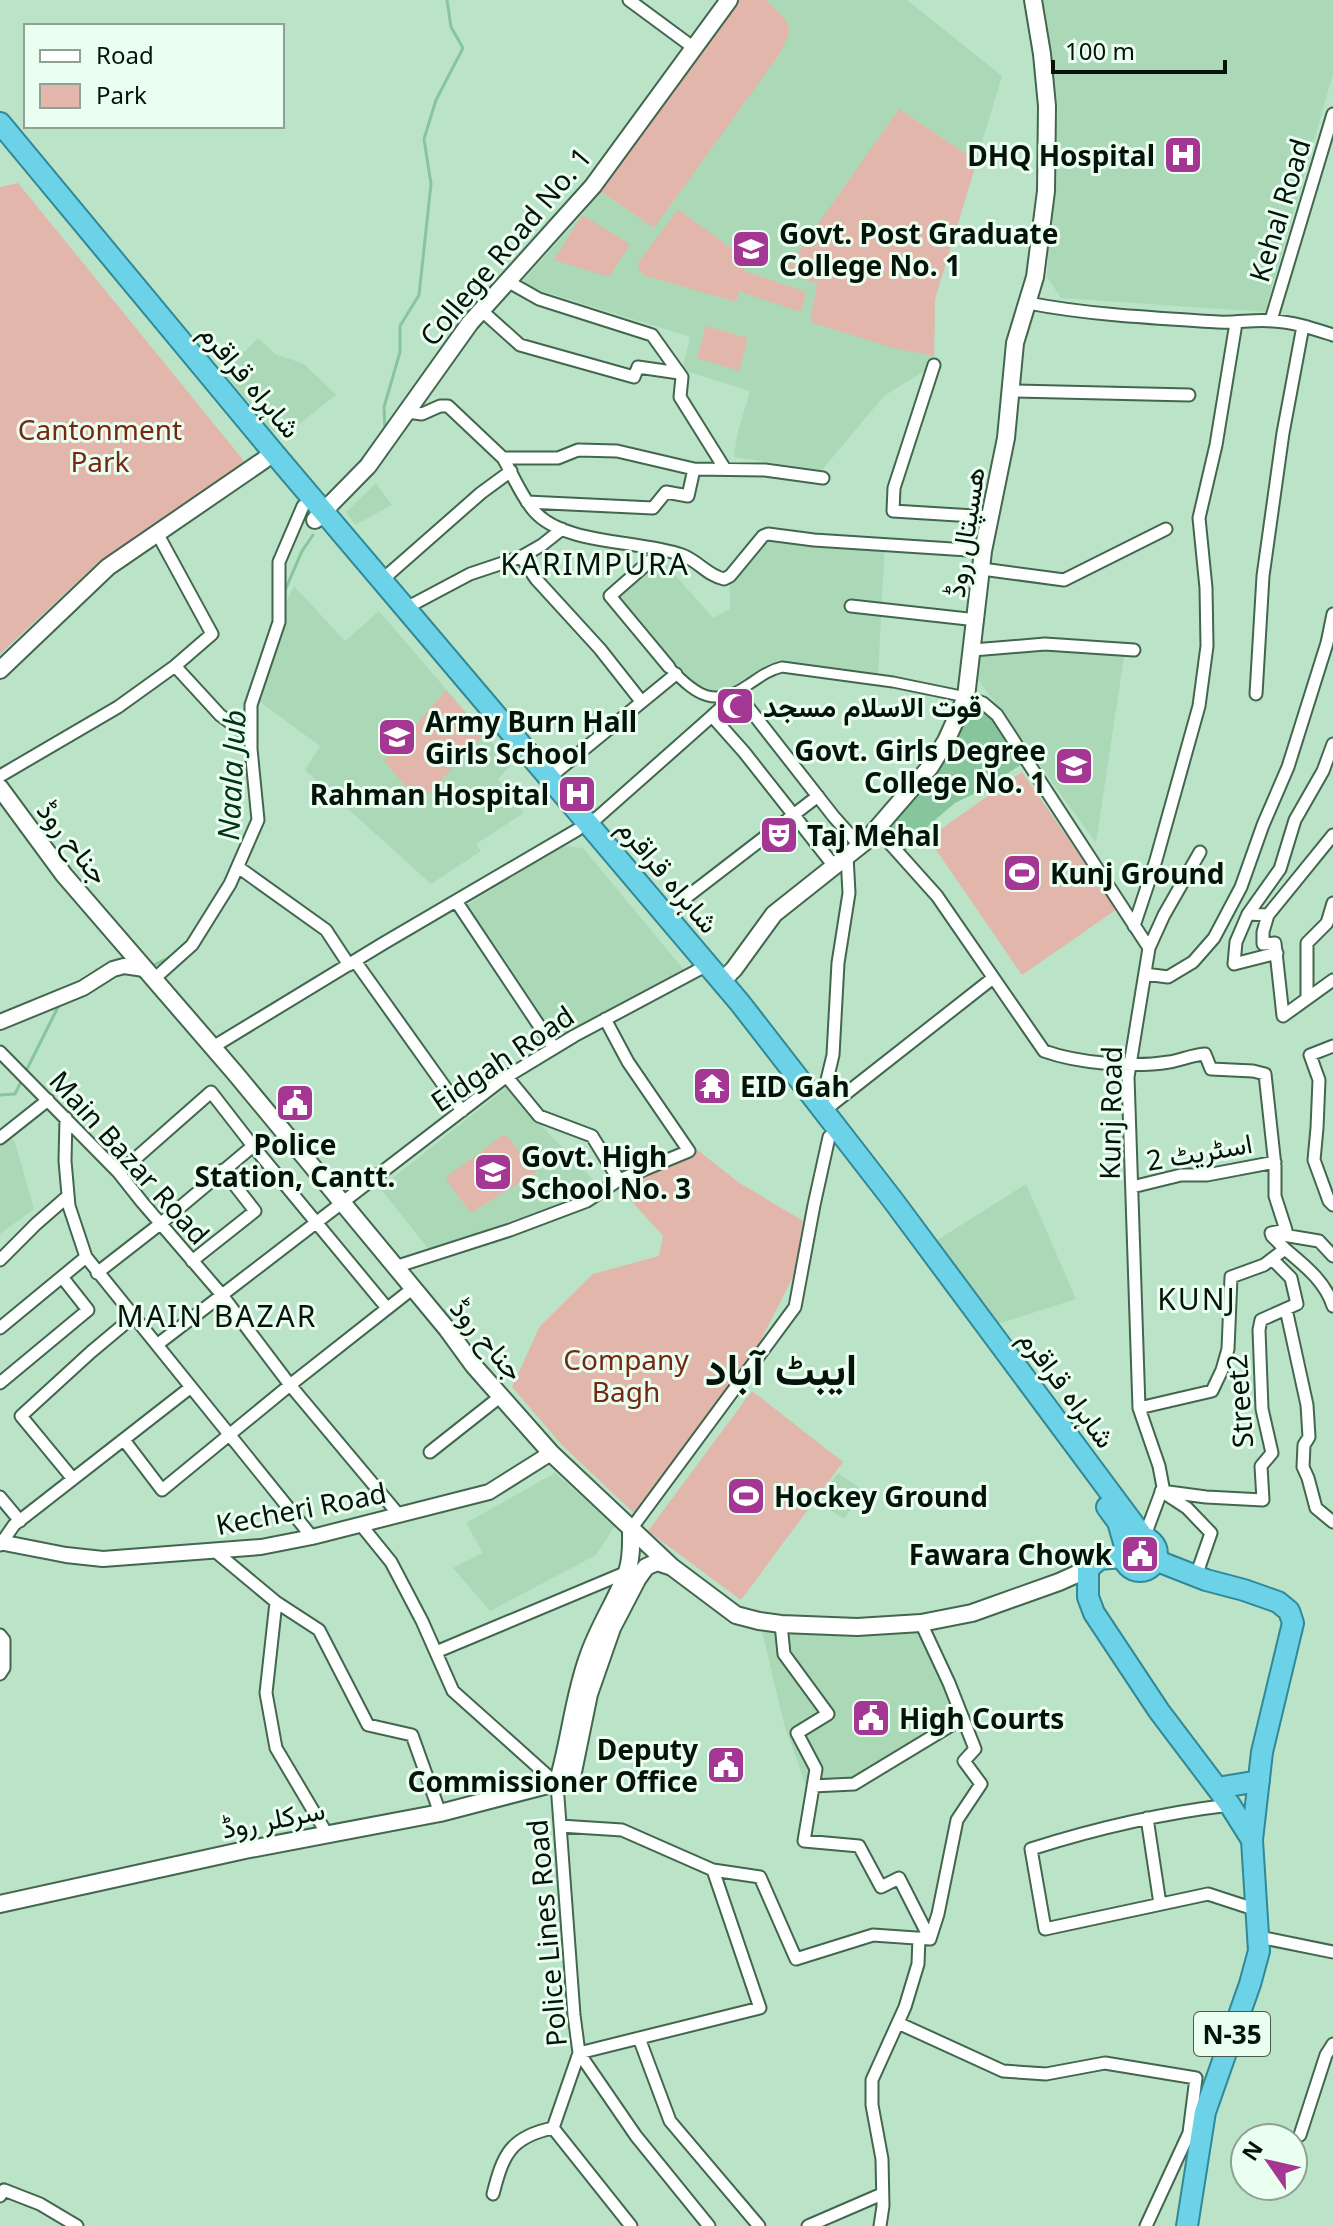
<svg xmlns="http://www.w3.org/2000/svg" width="1333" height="2226" viewBox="0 0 1333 2226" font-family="'Noto Sans',Vazirmatn,sans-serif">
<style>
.built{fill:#abd9b8}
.green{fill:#e2b6ab}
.water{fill:#87c69c}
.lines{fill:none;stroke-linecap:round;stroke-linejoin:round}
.stream{stroke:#87c69c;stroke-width:3}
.pedestrian-casing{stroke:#42664e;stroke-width:13}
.minor-casing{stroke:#42664e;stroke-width:15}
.tertiary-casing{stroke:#42664e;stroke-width:18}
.secondary-casing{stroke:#42664e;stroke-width:20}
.trunk-casing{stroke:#318896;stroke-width:24}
.pedestrian{stroke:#fff;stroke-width:9}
.minor{stroke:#fff;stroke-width:11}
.tertiary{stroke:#fff;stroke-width:14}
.secondary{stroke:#fff;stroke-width:16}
.trunk{stroke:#6cd2e7;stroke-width:20}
.labels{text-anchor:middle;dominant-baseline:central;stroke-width:6;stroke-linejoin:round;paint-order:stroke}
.shield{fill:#ebfff0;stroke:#4a5a4f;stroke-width:2}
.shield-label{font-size:26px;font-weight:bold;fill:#05130a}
.poi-label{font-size:28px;font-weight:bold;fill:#05130a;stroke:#ebfff0;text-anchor:start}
.street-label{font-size:28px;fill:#05130a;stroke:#ebfff0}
.park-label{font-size:28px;fill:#772612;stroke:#ebfff0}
.neighbourhood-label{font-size:30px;letter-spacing:2px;fill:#05130a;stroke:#ebfff0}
.water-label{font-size:30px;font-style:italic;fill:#003318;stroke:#ebfff0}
.town-label{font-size:44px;font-weight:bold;fill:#05130a;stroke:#ebfff0}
</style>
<rect width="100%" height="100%" fill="#bbe3c7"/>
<path class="built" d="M739 0H907L1002 76 935 299 934 365 884 396 822 470 734 457 737 435 750 391 682 370 690 337 520 284 582 215Z
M1042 0H1333V74L1265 312 1061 298 1047 277 1058 109Z
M258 338 275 354 304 364 336 395 284 436 272 431 224 373Z
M376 483 392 505 355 525 346 512Z
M779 538 885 540 878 677 781 661 766 665 730 690 716 693 693 682 680 671 613 595 659 557 713 618 730 609V582L766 541Z
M294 586 345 641 379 611 511 765 498 779 524 813 476 844 481 851 431 884 305 770 320 746 256 699 280 614Z
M1045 646 1125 650 1096 843 974 674 977 651Z
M562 846 583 848 684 970 550 1040 457 911Z
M506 1088 596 1183 573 1198 430 1251 380 1188Z
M7 1134 15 1142 34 1209 0 1234V1140Z
M1026 1184 1076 1299 998 1324 936 1241Z
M555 1473 615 1526 596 1555 490 1611 453 1568 483 1553 466 1523Z
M838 1473 864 1491 844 1519 817 1501Z
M922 1630 968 1712 864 1781 810 1797 784 1724 762 1631Z"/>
<path class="green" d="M739 0H766C790 24 797 24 778 56L654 228 600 191Z
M899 109 977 161 935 299 934 356 897 349 810 322 817 284 784 272Z
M18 183 244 461 209 498 102 559 0 654V187Z
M678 209 746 259 744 271 806 292 801 312 739 291 736 302 643 275 640 271 638 263Z
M582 215 630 244 609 277 554 260Z
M706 326 748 338 739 371 697 358Z
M446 690 484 734 420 803 384 761Z
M1022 772 1117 909 1022 975 928 838Z
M505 1134 536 1172 471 1213 445 1178Z
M695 1148 738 1182 803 1221 795 1273 745 1371 637 1516 563 1446 512 1387 540 1326 593 1274 659 1256 663 1236 617 1185Z
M752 1391 843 1462 741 1600 648 1531Z"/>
<path class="water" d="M967 701C996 710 1009 738 1025 762L984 789 955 803 929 825 904 853 881 830Z"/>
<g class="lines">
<path class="stream" d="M385 429 384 407 400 352V326L419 295 431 184 424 139 436 100 463 48 451 27 447 0
M361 461 378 438
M283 595 302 551 313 535
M152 966 174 955
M26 1071 60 1003
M0 1095 15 1094 23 1078"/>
<g class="pedestrian-casing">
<path id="pedestrian" d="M671 669C697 696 715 708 748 685 760 677 769 670 782 667L893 682 966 697"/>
</g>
<g class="minor-casing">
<path id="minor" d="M629 0 694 48
M507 281 539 299 652 335 682 377 680 397 725 469
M1028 303C1090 315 1155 318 1218 322 1237 323 1256 319 1273 321 1294 322 1314 329 1333 335
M481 310 520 345 634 377 638 367 679 373
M1271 320 1333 114
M934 365 894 488 893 511 990 517
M1011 391 1189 395
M407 412 422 414 440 406H448L503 458H558L578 450 617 451 694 469 765 470 823 478
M503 458C513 475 522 498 535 512 565 545 640 540 682 555 697 560 708 576 724 579L730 576 763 536 768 534 814 540 983 551
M527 502 653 508 666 492 688 496 694 469
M157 533 212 634 175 666 220 715 250 737
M658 550V554L610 596 669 667
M521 557 536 579 600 649 641 701
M982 569 1064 580 1166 529
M382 580 481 493 511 471
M851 606 977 620
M406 608 470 574 521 557 542 545 562 529
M973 650 1045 644 1134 650
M1256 694 1263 576 1283 433 1303 326
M966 697 983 703 997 715 1149 948 1128 1077 1139 1408 1159 1466 1163 1487 1144 1538
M0 776 118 707 175 666
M550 777 676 674
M589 825 712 716
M877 829 937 896 1044 1051C1077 1063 1133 1068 1169 1062 1181 1060 1192 1055 1205 1054L1211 1069 1253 1071 1265 1074 1275 1166V1196L1286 1230 1271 1233 1272 1236 1285 1249 1264 1265 1231 1277 1228 1349 1222 1370 1212 1391 1139 1408
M834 866 744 752 712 716 737 693 834 817 860 846
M238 867 326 930 349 965
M456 901 554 1048
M666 913 818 796
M1248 914 1280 869 1295 820 1323 771 1333 744
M1268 915 1333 835
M1134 926 1156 860 1199 706 1207 646 1206 588 1199 518 1216 445 1236 323
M1149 948 1164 915 1200 852
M1277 953 1234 964 1236 942 1248 914 1268 915 1263 932V944L1275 943 1283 1016 1333 980
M355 961 462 1111
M1145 974 1168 977 1193 962 1214 938 1241 887 1263 825 1288 767 1327 643 1333 614
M154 979 192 945 230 884 258 820 251 749V705L279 622V562L303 506
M1307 997V943L1327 923 1333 903
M1333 1046 1310 1055 1319 1080 1317 1128 1314 1160 1329 1201 1333 1205
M213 1047 384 943 577 830
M0 1052 119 1173 142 1202 222 1295 503 1079 574 1036 698 970
M507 1077 539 1116 592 1136 619 1180 689 1151 628 1062 605 1019
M821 1105 833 1055 838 963 849 893 847 856
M825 1110 993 978
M66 1118 65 1161 69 1206 86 1257 312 1537
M0 1138 48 1100
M253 1146 387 1308
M1132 1187 1181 1175H1207L1275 1162
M1277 1234 1319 1241 1333 1256
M1285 1249C1304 1265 1325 1281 1333 1306
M0 1260 36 1224 68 1196
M192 1261 255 1211 223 1170
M395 1267 510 1230 587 1201 619 1180
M97 1273 160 1224 253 1146 211 1092 119 1173
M1286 1309 1307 1405 1309 1437 1304 1445 1303 1467 1308 1478 1316 1508 1333 1522
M0 1328 86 1257
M158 1344 222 1295 290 1385 399 1515
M0 1383 88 1310 62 1277
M124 1440 162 1490 290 1385 412 1289
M430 1452 501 1396
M73 1479 21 1416 91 1352 134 1316
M0 1497 20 1521
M361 1525 391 1562 422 1621 453 1691 557 1784 574 2015 579 2053 636 2136 709 2226
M631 1529 795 1307 814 1205 829 1137
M0 1545 14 1525 191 1387
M216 1552 276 1602 266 1693 276 1748 327 1834
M1196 1576 1211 1533 1187 1508 1161 1491 1206 1497 1263 1500 1261 1466 1272 1453 1262 1409 1259 1330 1261 1320 1297 1304 1291 1278 1272 1259
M276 1602 319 1630 368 1725 412 1735 440 1813
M781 1624 784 1654 828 1714 797 1733 816 1769 804 1841 859 1846 881 1887 899 1878 930 1939
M0 1635 4 1640V1668L0 1674
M436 1652 627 1572
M813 1786 854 1784 963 1718
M1230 1805C1162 1813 1097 1828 1031 1849L1045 1929 1208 1894 1257 1910
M1147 1818 1160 1904
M560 1826 622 1830 713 1870 760 1877 796 1959 873 1935 930 1939 938 1914 957 1820 981 1784 964 1761 975 1749 949 1683 921 1623
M1259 1937 1333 1952
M898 2023 1003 2071 1046 2074 1105 2063 1196 2078 1189 2133 1146 2226
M639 2038 670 2121 759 2226
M553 2128 579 2053 760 2008 713 1870
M553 2128 631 2226
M1300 2135 1326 2055 1333 2044
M493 2194C503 2155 510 2137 553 2128
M0 2196 4 2190 40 2204 77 2226
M808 2226 882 2194
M880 2226 883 2206 882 2159 872 2105V2080L905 2007 918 1964 919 1938"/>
</g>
<g class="tertiary-casing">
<path id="tertiary" d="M0 1022 83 988 113 969 124 966 144 969
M0 1542 66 1555 103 1559 261 1547 312 1537 489 1492 551 1453"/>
</g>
<g class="secondary-casing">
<path id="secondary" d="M315 520 368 466 470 323 593 186 729 0
M0 670 108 567 264 460
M0 788 64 875 235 1073 447 1329 474 1366 551 1453 672 1567 736 1615 759 1621 781 1624 857 1627 921 1623 972 1613 1059 1582 1088 1569
M722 981 734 969 774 914 866 841 930 767 946 741 966 697 983 551 1006 438 1015 343 1035 277 1046 191 1047 106 1042 54 1033 0
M557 1784C570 1742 573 1698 588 1657 598 1627 616 1601 627 1572 632 1558 631 1543 631 1529
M0 1904 245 1850 440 1813 567 1780 573 1772 589 1694 612 1628 638 1578 646 1567 657 1562 672 1567"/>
</g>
<g class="trunk-casing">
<path id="trunk" d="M0 123 273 452 740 1003 892 1199 1144 1538
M1107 1507 1118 1522 1125 1546
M1123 1554a17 17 0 1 1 34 0a17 17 0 1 1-34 0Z
M1123 1557 1099 1559 1088 1569V1597L1094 1613 1159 1711 1230 1805 1252 1840
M1155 1560 1206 1580 1244 1590 1278 1602 1289 1611 1293 1623 1262 1752 1252 1840 1259 1951 1250 1984 1205 2112 1187 2226
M1217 1788 1259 1781"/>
</g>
<use href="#pedestrian" class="pedestrian"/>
<use href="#minor" class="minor"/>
<use href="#tertiary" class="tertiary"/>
<use href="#secondary" class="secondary"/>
<use href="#trunk" class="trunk"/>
</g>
<defs>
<g id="hospital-square" transform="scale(2)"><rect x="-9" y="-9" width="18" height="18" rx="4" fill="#a53794" stroke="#ebfff0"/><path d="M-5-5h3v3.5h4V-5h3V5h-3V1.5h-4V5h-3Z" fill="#fff"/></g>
<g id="university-square" transform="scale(2)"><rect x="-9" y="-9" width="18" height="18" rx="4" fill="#a53794" stroke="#ebfff0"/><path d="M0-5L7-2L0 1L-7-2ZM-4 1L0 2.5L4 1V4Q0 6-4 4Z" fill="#fff"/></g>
<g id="mosque-square" transform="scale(2)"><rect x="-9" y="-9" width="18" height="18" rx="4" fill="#a53794" stroke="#ebfff0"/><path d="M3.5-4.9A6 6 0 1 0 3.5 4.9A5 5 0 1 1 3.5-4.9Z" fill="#fff"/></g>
<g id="school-square" transform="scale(2)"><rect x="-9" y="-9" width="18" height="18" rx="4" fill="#a53794" stroke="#ebfff0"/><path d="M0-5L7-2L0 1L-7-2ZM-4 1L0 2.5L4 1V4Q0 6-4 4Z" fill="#fff"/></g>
<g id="theatre-square" transform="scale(2)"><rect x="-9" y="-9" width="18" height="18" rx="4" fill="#a53794" stroke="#ebfff0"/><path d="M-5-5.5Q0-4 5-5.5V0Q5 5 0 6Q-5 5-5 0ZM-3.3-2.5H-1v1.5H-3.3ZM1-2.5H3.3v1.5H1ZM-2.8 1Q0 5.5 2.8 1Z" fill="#fff"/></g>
<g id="stadium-square" transform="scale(2)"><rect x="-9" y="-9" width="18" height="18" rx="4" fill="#a53794" stroke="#ebfff0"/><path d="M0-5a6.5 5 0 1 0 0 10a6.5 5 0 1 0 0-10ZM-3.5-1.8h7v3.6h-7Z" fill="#fff"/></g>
<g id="temple-square" transform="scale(2)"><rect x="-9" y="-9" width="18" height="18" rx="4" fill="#a53794" stroke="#ebfff0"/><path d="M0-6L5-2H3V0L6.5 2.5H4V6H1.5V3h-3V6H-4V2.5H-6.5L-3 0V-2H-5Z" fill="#fff"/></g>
<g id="civic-square" transform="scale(2)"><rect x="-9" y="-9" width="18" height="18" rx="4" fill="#a53794" stroke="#ebfff0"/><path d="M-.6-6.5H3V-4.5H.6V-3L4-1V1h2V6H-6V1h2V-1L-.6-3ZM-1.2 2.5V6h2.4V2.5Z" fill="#fff"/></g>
</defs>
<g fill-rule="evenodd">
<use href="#hospital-square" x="1183" y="155"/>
<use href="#university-square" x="751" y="249"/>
<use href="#mosque-square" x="735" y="706"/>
<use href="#school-square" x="397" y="737"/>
<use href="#university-square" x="1074" y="766"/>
<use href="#hospital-square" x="577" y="794"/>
<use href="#theatre-square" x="779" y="835"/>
<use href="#stadium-square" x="1022" y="873"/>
<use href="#temple-square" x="712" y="1086"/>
<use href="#civic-square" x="295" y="1103"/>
<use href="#school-square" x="493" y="1172"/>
<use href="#stadium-square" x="746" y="1496"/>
<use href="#civic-square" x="1140" y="1554"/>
<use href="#civic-square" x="871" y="1718"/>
<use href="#civic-square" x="726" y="1765"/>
</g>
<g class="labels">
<rect class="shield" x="1194" y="2012" width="76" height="44" rx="6"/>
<g class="shield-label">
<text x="1232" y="2034">N-35</text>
</g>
<g class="poi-label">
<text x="1155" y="155" text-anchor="end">DHQ Hospital</text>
<text x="779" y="233">Govt. Post Graduate<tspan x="779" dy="32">College No. 1</tspan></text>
<text x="763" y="706">قوت الاسلام مسجد</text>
<text x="425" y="721">Army Burn Hall<tspan x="425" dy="32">Girls School</tspan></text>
<text x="1046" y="750" text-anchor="end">Govt. Girls Degree<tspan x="1046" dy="32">College No. 1</tspan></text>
<text x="549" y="794" text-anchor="end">Rahman Hospital</text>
<text x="807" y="835">Taj Mehal</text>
<text x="1050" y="873">Kunj Ground</text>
<text x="740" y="1086">EID Gah</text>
<text x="295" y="1144" text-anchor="middle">Police<tspan x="295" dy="32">Station, Cantt.</tspan></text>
<text x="521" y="1156">Govt. High<tspan x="521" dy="32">School No. 3</tspan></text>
<text x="774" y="1496">Hockey Ground</text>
<text x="1112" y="1554" text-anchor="end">Fawara Chowk</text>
<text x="899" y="1718">High Courts</text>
<text x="698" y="1749" text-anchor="end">Deputy<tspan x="698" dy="32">Commissioner Office</tspan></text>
</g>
<g class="street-label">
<text transform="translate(1279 210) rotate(-73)">Kehal Road</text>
<text transform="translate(505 246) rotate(-50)">College Road No. 1</text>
<text transform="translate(251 380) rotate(50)">شاہراہ قراقرم</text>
<text transform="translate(964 532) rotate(-81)">ھسپتال روڈ</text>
<text transform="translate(74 842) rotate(52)">جناح روڈ</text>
<text transform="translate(669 875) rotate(50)">شاہراہ قراقرم</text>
<text transform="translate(502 1058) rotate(-34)">Eidgah Road</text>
<text transform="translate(1110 1113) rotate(-89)">Kunj Road</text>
<text transform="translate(1199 1151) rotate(-10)">اسٹریٹ 2</text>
<text transform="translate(130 1157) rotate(48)">Main Bazar Road</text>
<text transform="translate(488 1339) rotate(50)">جناح روڈ</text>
<text transform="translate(1068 1388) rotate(53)">شاہراہ قراقرم</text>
<text transform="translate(1239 1401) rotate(-94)">Street2</text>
<text transform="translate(301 1508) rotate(-11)">Kecheri Road</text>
<text transform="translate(273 1818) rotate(-11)">سرکلر روڈ</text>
<text transform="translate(546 1933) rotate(-95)">Police Lines Road</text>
</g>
<g class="park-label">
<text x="100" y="429">Cantonment<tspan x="100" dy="32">Park</tspan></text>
<text x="626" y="1359">Company<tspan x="626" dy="32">Bagh</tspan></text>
</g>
<g class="neighbourhood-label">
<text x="595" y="563">KARIMPURA</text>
<text x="1197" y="1298">KUNJ</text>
<text x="217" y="1315">MAIN BAZAR</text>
</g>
<g class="water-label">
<text transform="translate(231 775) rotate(-87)">Naala Jub</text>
</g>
<g class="town-label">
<text x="781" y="1368">ایبٹ آباد</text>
</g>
</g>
<rect x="24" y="24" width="260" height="104" fill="#ebfff0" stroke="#8fa194" stroke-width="2"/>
<rect x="40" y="50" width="40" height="12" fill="#ffffff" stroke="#8fa194" stroke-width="2"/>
<text x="96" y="64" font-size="24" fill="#05130a">Road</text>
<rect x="40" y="84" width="40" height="24" fill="#e2b6ab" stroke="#8fa194" stroke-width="2"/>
<text x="96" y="104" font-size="24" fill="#05130a">Park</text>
<g transform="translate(1269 2162) rotate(304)"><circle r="38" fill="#ebfff0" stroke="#8fa194" stroke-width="2"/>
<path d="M0-6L14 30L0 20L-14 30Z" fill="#a53794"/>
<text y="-12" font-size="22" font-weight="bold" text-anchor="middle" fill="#05130a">N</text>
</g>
<path d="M1053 60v12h172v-12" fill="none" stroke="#05130a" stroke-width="4"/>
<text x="1065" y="60" font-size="24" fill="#05130a" stroke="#ebfff0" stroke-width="6" paint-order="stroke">100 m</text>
</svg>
